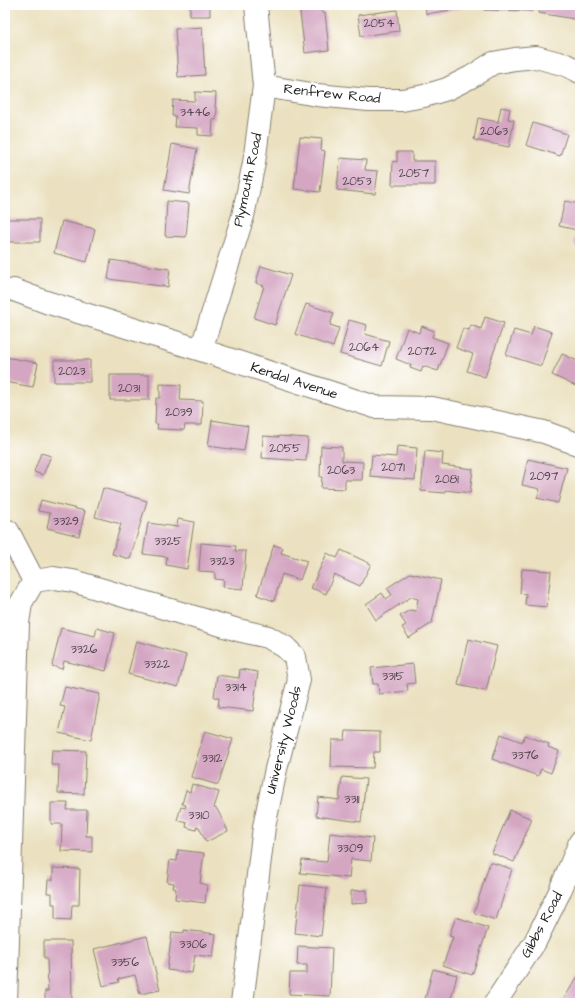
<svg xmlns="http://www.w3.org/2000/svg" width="585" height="1008" viewBox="0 0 585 1008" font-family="'Architects Daughter',sans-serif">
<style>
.building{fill:#d4a6c2}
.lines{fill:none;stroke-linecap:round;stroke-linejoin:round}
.minor-casing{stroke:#847e6e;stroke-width:24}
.minor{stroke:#fff;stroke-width:22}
.labels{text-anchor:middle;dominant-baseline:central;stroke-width:4;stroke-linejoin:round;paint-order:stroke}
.number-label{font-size:12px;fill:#4a3e46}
.street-label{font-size:14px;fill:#1c1c1c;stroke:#fff}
</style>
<rect width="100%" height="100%" fill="#fff"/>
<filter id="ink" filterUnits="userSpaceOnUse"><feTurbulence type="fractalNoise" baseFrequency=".025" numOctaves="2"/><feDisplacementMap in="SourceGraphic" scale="8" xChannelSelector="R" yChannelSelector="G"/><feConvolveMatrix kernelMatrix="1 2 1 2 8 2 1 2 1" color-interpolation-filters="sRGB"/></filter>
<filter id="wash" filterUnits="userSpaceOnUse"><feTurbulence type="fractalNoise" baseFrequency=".012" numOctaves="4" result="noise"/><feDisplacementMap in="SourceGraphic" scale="16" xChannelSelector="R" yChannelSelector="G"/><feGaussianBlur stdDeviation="0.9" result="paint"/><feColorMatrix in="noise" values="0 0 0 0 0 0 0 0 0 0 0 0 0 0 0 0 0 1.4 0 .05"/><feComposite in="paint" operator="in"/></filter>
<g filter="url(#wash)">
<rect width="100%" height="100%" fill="#ebe1c0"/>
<g id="blocks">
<path class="building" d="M190 5H210V16H190Z
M299 5H321L322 13H325L329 50 305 53Z
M425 5H463V8L426 14Z
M484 5H533V11L484 10Z
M540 5H580V20L539 13Z
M397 10 399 31 361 36 358 15Z
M202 27 205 75 178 77 175 29Z
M195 92 216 93 215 108H217L216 120H213L212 136 198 135V128L175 127 176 116H172L173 100 195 101Z
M501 107 510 109 508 119 514 120 509 147 474 140 478 118 498 122Z
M533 123 567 134 560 156 526 145Z
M300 137 322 139 321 150 325 151 320 192 294 189Z
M172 144 197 149 189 194 164 190Z
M397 152H412V161H435V185H392L393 161 397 162Z
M340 158 366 160 365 170 378 171 375 194 337 190Z
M167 201 189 203 186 237 165 236Z
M565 201 580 204V245L574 244 577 230 559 226Z
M5 219H40V242H5Z
M62 221 95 229 87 262 54 253Z
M111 260 170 269 168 287 108 279Z
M261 266 291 275 275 325 254 318 264 286 256 283Z
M306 304 334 313 330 325 339 328 333 347 295 334Z
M485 317 504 323 485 377 467 371 473 354 456 348 463 328 469 330 471 325 481 329Z
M349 320 367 325 365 334 389 341 382 366 340 354Z
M422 326 434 331 432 337 448 343 438 371 423 366 421 372 410 368 411 365 396 359 407 328 419 333Z
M534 326 552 332 541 366 506 355 514 330 531 335Z
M562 354 580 362V388L552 375Z
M5 357 38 363 33 387 5 382Z
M54 360H90V382H54Z
M110 375H149V400H110Z
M160 384 181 385 180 400 203 401 202 425H185L184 430 157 429 158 424H155L156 398H160Z
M212 420 248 426 244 451 208 446Z
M263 436 279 437V436L308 438 306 461 262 458Z
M321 446 342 447V461L363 462 362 480H345V489L321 488 322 477H320Z
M397 446 417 448 415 480 370 476 372 455 396 457Z
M425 451 443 453 442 465 473 469 470 493 445 490V493L421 491Z
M41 453 51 456 43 475 34 472Z
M528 459 567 468 558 503 537 498 540 489 522 485Z
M103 488 147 501 130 559 112 554 121 524 95 517Z
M41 500 85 511 79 536 47 528 50 513 38 511Z
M178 519 194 522 187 569 166 565 167 557 143 554 148 523 177 527Z
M201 543 236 546 235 551H246L243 589 223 587 224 580 215 579V572L199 571Z
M274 545 283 548 281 553 307 561 300 580 282 574 274 601 257 595Z
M341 550 371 564 360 586 334 574 326 594 311 588 327 553 337 558Z
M522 569 551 571 547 607 525 605 526 594 520 593Z
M410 573 441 580 432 623 409 638 402 627 406 625 400 616 410 610 416 611 418 599 411 597 376 620 366 604 382 593 386 599 392 595 387 588Z
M61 628 95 636 97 628 115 633 106 671 64 661 62 669 52 666Z
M468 639 497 646 486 691 458 685Z
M136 641 186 655 178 687 128 674Z
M413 664 415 683 407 684 408 691 379 694 378 684H373L371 668Z
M240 669 258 672 253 711 218 707 219 698 214 697 217 675 239 678Z
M65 687 100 694 91 740 59 733 65 707 60 706Z
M205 731 233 739 218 785 191 777Z
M346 731 380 732V752H374L373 768 331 767 332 740H345Z
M501 734 522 742 525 735 549 744 548 747 559 751 551 773 541 769 538 776 492 759Z
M52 750 86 751 84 794 58 793 59 765H51Z
M342 777 366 779 361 822 316 816 318 797 339 800Z
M192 784 219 792 214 808 217 809 228 831 206 842 199 827 197 826 196 830 186 827 187 823 177 820 181 807 185 808 186 805 182 804 186 790 190 792Z
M51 803H68L67 810H87L86 836H92V852L61 851 62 824H51Z
M510 810 532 819 514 862 492 853Z
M330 833 373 838 371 861 351 859 349 878 300 873 302 860 327 862Z
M178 850 204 853 200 883 207 885 205 903 175 899 176 889 173 888 174 883 167 882 170 860 177 861Z
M490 862 512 869 496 920 474 913Z
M53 868 80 869 79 905H72L71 920 55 919V904H52V893H47L48 880H53Z
M300 885 327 888 321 936 295 933Z
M367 890V903L351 904V891Z
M456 917 488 928 472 975 443 965 453 937 449 936Z
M184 930 216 934 213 957 195 955 192 973 167 970 172 932 184 933Z
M147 936 160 990 140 994 135 975 118 979 119 982 103 986 94 949Z
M44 941H71L72 1003H45V991H48L47 958H44Z
M298 946 332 948 330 996 289 994 290 973H307V965H297Z
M433 969 457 975 450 1003H424Z
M578 976 580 977V1003H561Z"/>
</g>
</g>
<g filter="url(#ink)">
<use href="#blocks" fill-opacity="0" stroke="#847e6e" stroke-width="1"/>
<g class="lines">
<g class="minor-casing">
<path id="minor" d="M264 86 317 95 368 100H402L424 96 447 89 471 77 493 63 515 59 536 57 566 65 580 72
M14 290 46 302 201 350 375 407 432 408 544 432 580 445
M201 350 243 216 254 163 264 86 256 5
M8 531 34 581
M6 1003 18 623 21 603 34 581 54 578 73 581 238 630 268 637 285 647 295 657 299 680 276 769 264 827 242 1003
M495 1003 535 942 560 891 580 842"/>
</g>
<use href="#minor" class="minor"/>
</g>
</g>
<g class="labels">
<g class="number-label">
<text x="379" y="23">2054</text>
<text x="195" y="112">3446</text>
<text x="494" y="131">2063</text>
<text x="414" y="173">2057</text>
<text x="357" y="181">2053</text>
<text x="364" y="347">2064</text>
<text x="422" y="351">2072</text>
<text x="72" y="371">2023</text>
<text x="129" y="388">2031</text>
<text x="179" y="412">2039</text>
<text x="285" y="448">2055</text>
<text x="393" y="467">2071</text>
<text x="341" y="470">2063</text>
<text x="544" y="476">2097</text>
<text x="447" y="479">2081</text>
<text x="66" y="521">3329</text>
<text x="168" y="541">3325</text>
<text x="222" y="561">3323</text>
<text x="84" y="649">3326</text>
<text x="157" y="664">3322</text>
<text x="393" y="676">3315</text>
<text x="236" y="687">3314</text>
<text x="525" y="755">3376</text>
<text x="212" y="758">3312</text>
<text x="352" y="799">3311</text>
<text x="199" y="815">3310</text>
<text x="350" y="848">3309</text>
<text x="193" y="944">3306</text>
<text x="125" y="962">3356</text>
</g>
<g class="street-label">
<text transform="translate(332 94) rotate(6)">Renfrew Road</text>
<text transform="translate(248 180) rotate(-78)">Plymouth Road</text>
<text transform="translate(294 381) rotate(18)">Kendal Avenue</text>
<text transform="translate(284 740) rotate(-76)">University Woods</text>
<text transform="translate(542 925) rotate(-62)">Gibbs Road</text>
</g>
</g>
<rect width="585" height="1008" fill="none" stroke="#fff" stroke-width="20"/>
</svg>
